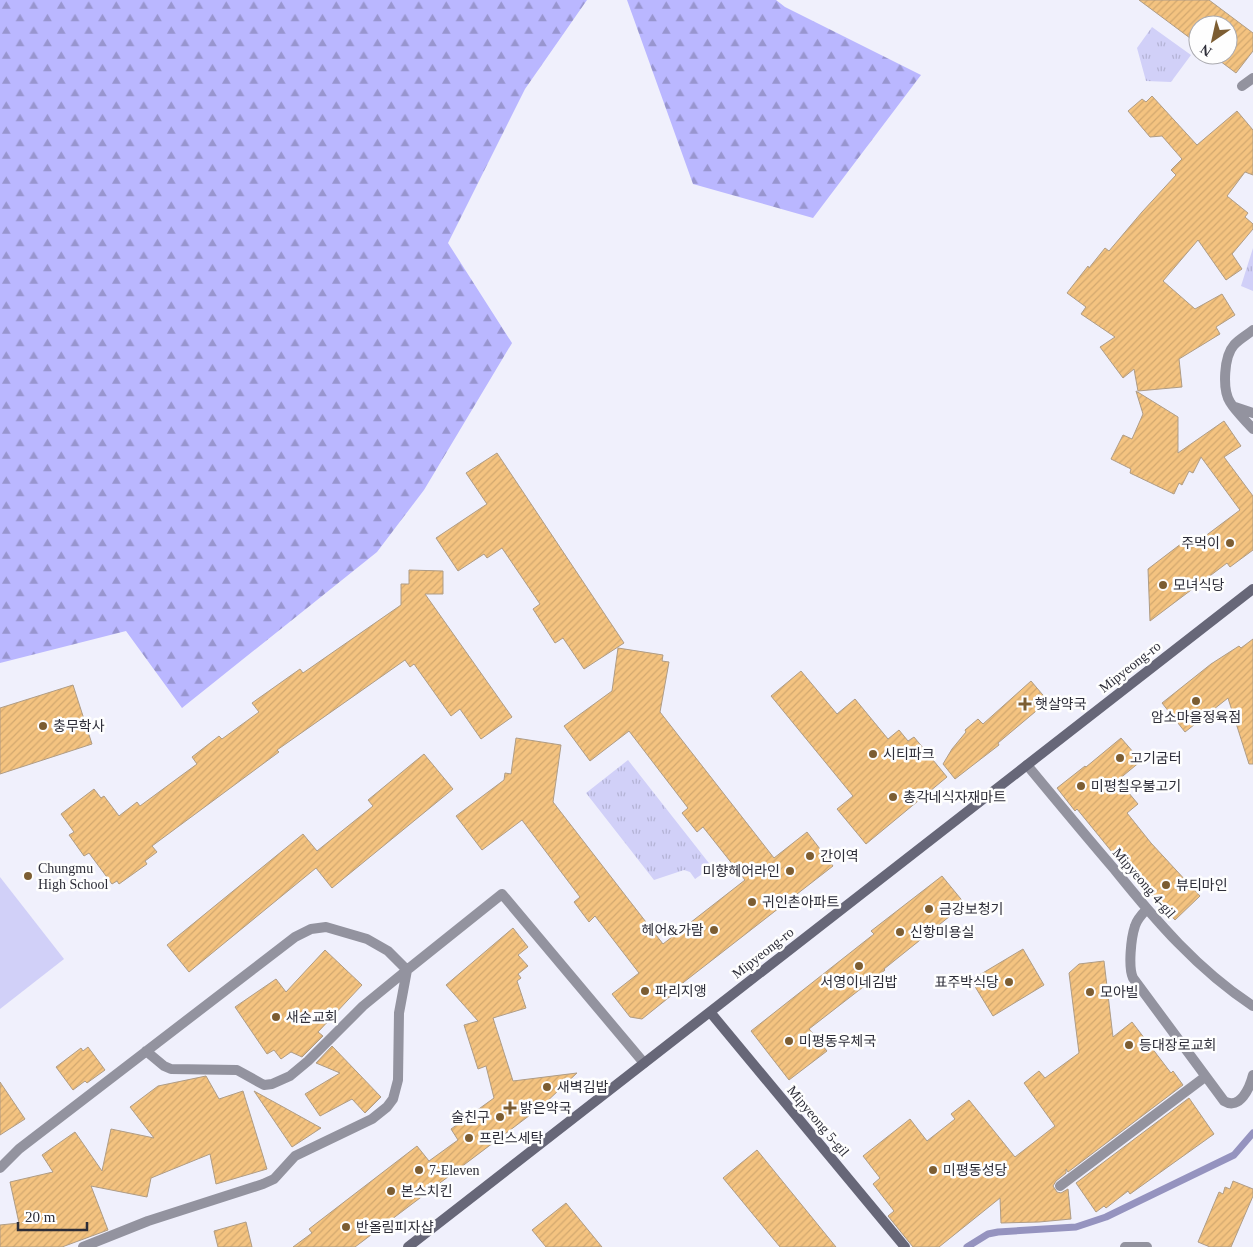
<svg xmlns="http://www.w3.org/2000/svg" width="1253" height="1247" viewBox="0 0 1253 1247" font-family="'Times New Roman','Noto Sans KR',serif">
<style>
.forest{fill:url(#forest-firs)}
.park{fill:url(#park-tufts)}
.pitch{fill:#d1d0f8}
.lines{fill:none;stroke-linecap:round;stroke-linejoin:round}
.stream{stroke:#9593bf;stroke-width:7}
.building{fill:url(#building-hatch);stroke:#af9c85}
.street{stroke:#93939f;stroke-width:10}
.secondary{stroke:#676778;stroke-width:10}
.poi-dot{fill:#7c5d32;stroke:#fefefe;stroke-width:2}
.labels{text-anchor:middle;dominant-baseline:central;stroke-width:5;stroke-linejoin:round;paint-order:stroke}
.poi-label{font-size:14px;fill:#2d2d38;stroke:#fefefe;text-anchor:start}
.street-label{font-size:14px;fill:#2d2d38;stroke:#fefefe}
</style>
<defs>
<pattern id="forest-firs" width="22" height="20" patternUnits="userSpaceOnUse" patternTransform="scale(1.25)"><rect width="22" height="20" fill="#bab7ff"/><path d="M5 1l3.5 6h-7zM16 11l3.5 6h-7z" fill="#9895cf"/></pattern>
<pattern id="park-tufts" width="24" height="20" patternUnits="userSpaceOnUse" patternTransform="scale(1.25)"><rect width="24" height="20" fill="#d1d0f8"/><path d="M3 7l-1-3M5 7V3M7 7l1-3M15 17l-1-3M17 17v-4M19 17l1-3" fill="none" stroke="#b4b3d5"/></pattern>
<pattern id="building-hatch" width="6" height="6" patternUnits="userSpaceOnUse" patternTransform="scale(1.25)"><rect width="6" height="6" fill="#f4c380"/><path d="M-1 1l2-2M0 6l6-6M5 7l2-2" fill="none" stroke="#d2a86f"/></pattern>
</defs>
<rect width="100%" height="100%" fill="#f0f0fc"/>
<path class="forest" d="M0 0H587L525 89 448 243 512 343 424 490 377 552 182 708 126 631 0 663Z
M627 0H776L785 7 921 75 813 218 693 184Z"/>
<path class="park" d="M1152 27 1191 55 1171 82 1146 81 1137 48Z
M1253 248V291L1241 286Z
M628 760 712 867 695 879 690 872 684 870 654 880 586 793Z"/>
<path class="pitch" d="M0 877 64 959 0 1009Z"/>
<g class="lines">
<path class="stream" d="M967 1247 988 1234 998 1232 1076 1227 1106 1217 1234 1155 1253 1133"/>
</g>
<path class="building" d="M1139 0H1209L1253 33V51L1236 73 1212 55H1228V25H1198V44Z
M1152 96 1197 145 1237 111 1253 130V175L1245 172 1227 196 1248 213 1245 217 1253 224V229L1232 254 1242 269 1226 280 1198 240 1163 281 1195 309 1222 294 1235 315 1216 327 1220 334 1179 359 1182 387 1138 391 1134 369 1123 378 1100 347 1115 337 1081 314 1086 307 1067 293 1088 266 1089 268 1105 248 1109 251 1142 212 1176 175 1171 170 1182 159 1162 136 1150 137 1128 111 1142 99 1146 102Z
M1136 391 1178 417V453L1224 421 1241 446 1224 457 1253 496V550L1230 567 1227 563 1150 621 1148 569 1186 540 1192 546 1240 510 1201 457 1193 473 1189 471 1182 485 1179 483 1174 494 1130 473 1131 469 1111 459 1123 435 1132 439 1143 414Z
M497 453 624 643 584 669 563 638 555 643 533 609 540 604 502 548 487 558 484 554 458 571 436 538 487 504 466 473Z
M409 570 443 571V594H425L512 717 481 739 460 709 451 716 414 664 410 667 405 660 277 750 279 752 152 846 157 852 145 861 147 864 119 884 117 881 112 884 89 853 84 856 69 835 74 832 61 814 94 789 101 798 104 796 119 816 137 802 140 806 197 764 192 757 219 736 222 739 259 712 252 703 300 669 303 673 401 605V584H409Z
M1253 639V764H1249L1228 698 1185 732 1162 703 1211 664 1239 646 1241 648Z
M618 648 663 655 662 661 669 662 660 712 774 858 807 832 833 866 675 989 677 991 642 1019 630 1017 612 994 639 973 595 916 589 922 574 902 580 897 522 820 482 850 456 816 504 780 505 773 511 774 516 738 561 745 553 802 663 944 745 880 703 827 697 832 682 813 688 808 629 731 590 761 564 726 612 691Z
M801 671 837 714 855 699 888 739 899 730 908 741 914 737 947 777 866 844 837 809 853 796 771 696Z
M1031 681 1048 701 998 743 999 745 955 779 943 764 952 749 966 732 965 730 978 719 983 724Z
M73 685 92 744 0 774V708Z
M1121 738 1141 761 1118 780 1138 804 1127 813 1151 843 1200 896 1175 920 1121 863 1077 809 1075 811 1057 788 1085 766 1086 767Z
M424 754 453 789 332 888 316 868 189 972 167 945 303 834 317 851 373 806 368 800Z
M942 876 965 904 884 969 885 970 809 1029 827 1051 789 1080 751 1031 874 934 871 931Z
M513 928 528 947 518 955 528 966 518 974 521 978 517 981 526 1008 493 1018 513 1081 577 1073 542 1106 355 1247H293L312 1233 309 1229 417 1146 429 1161 458 1140 451 1129 494 1098 486 1066 478 1069 464 1025 478 1021 446 985Z
M1023 949 1044 985 993 1016 971 980Z
M325 950 362 985 318 1032 323 1036 302 1057 291 1052 281 1059 274 1050 267 1054 235 1007 276 979 286 992Z
M1104 961 1113 1037 1132 1022 1171 1073 1173 1071 1183 1085 1068 1172 1066 1169V1173L1056 1181 1053 1186 1057 1192 1061 1193 1068 1189 1071 1219 1039 1222 1001 1223 1000 1198 939 1247H913L888 1216 894 1211 873 1184 880 1178 863 1156 910 1119 927 1141 955 1119 951 1114 969 1100 1015 1157 1055 1126 1024 1083 1039 1071 1045 1078 1079 1053 1069 973 1079 964Z
M332 1046 381 1097 365 1113 352 1099 320 1116 305 1094 340 1073 316 1063Z
M88 1047 105 1070 87 1083 85 1081 73 1090 56 1067 81 1048 83 1051Z
M206 1076 219 1099 243 1091 267 1169 216 1184 210 1154 151 1178 147 1197 91 1186 108 1230 62 1247H0V1225L19 1223 10 1182 53 1172 42 1155 75 1132 102 1171 111 1129 154 1138 130 1107 158 1086Z
M0 1082 25 1119 0 1135Z
M254 1091 285 1108 321 1128 292 1147Z
M1189 1098 1214 1134 1130 1194 1128 1191 1106 1208 1104 1206 1096 1212 1076 1183Z
M757 1150 836 1247H780L723 1178Z
M1233 1181 1253 1189V1196L1231 1247H1210L1198 1242 1219 1192 1223 1194 1225 1187 1230 1189Z
M566 1203 602 1247H546L532 1230Z
M246 1222 252 1247H218L214 1231Z"/>
<g class="lines">
<path class="street" d="M1242 86 1253 78
M1253 330C1247 335 1239 339 1234 345 1224 356 1222 389 1230 402 1236 412 1246 421 1253 429
M1235 407 1253 413
M1027 765C1056 800 1085 835 1115 870 1156 921 1198 970 1253 1006
M1147 909C1142 914 1137 919 1135 926 1131 938 1128 967 1133 978L1224 1101C1240 1111 1250 1087 1253 1075
M0 1168 19 1149C111 1079 203 1008 295 937L311 929 326 927 367 939 388 951 407 970 363 1006 308 1061 290 1076 272 1084 264 1085 237 1070 171 1069 164 1066 146 1051
M1060 1186 1205 1077
M83 1247 148 1221 263 1184 274 1179 295 1156 372 1119 387 1107 393 1099 398 1080 399 1013 407 970 502 894 644 1063
M1125 1247H1147"/>
<path class="secondary" d="M710 1012 905 1247
M408 1247 1253 589"/>
</g>
<g class="poi-dot">
<circle cx="1230" cy="543" r="5"/>
<circle cx="1163" cy="585" r="5"/>
<circle cx="1196" cy="701" r="5"/>
<path d="M1022.5 696.5h5v5h5v5h-5v5h-5v-5h-5v-5h5z"/>
<circle cx="43" cy="726" r="5"/>
<circle cx="873" cy="754" r="5"/>
<circle cx="1120" cy="758" r="5"/>
<circle cx="1081" cy="786" r="5"/>
<circle cx="893" cy="797" r="5"/>
<circle cx="810" cy="856" r="5"/>
<circle cx="790" cy="871" r="5"/>
<circle cx="28" cy="876" r="5"/>
<circle cx="1166" cy="885" r="5"/>
<circle cx="752" cy="902" r="5"/>
<circle cx="929" cy="909" r="5"/>
<circle cx="714" cy="930" r="5"/>
<circle cx="900" cy="932" r="5"/>
<circle cx="859" cy="966" r="5"/>
<circle cx="1009" cy="982" r="5"/>
<circle cx="645" cy="991" r="5"/>
<circle cx="1090" cy="992" r="5"/>
<circle cx="276" cy="1017" r="5"/>
<circle cx="789" cy="1041" r="5"/>
<circle cx="1129" cy="1045" r="5"/>
<circle cx="547" cy="1087" r="5"/>
<path d="M507.5 1100.5h5v5h5v5h-5v5h-5v-5h-5v-5h5z"/>
<circle cx="500" cy="1117" r="5"/>
<circle cx="469" cy="1138" r="5"/>
<circle cx="419" cy="1170" r="5"/>
<circle cx="933" cy="1170" r="5"/>
<circle cx="391" cy="1191" r="5"/>
<circle cx="346" cy="1227" r="5"/>
</g>
<g class="labels">
<g class="poi-label">
<text x="1220" y="543" text-anchor="end">주먹이</text>
<text x="1173" y="585">모녀식당</text>
<text x="1035" y="704">햇살약국</text>
<text x="1196" y="717" text-anchor="middle">암소마을정육점</text>
<text x="53" y="726">충무학사</text>
<text x="883" y="754">시티파크</text>
<text x="1130" y="758">고기굼터</text>
<text x="1091" y="786">미평칠우불고기</text>
<text x="903" y="797">총각네식자재마트</text>
<text x="820" y="856">간이역</text>
<text x="38" y="868">Chungmu<tspan x="38" dy="16">High School</tspan></text>
<text x="780" y="871" text-anchor="end">미향헤어라인</text>
<text x="1176" y="885">뷰티마인</text>
<text x="762" y="902">귀인촌아파트</text>
<text x="939" y="909">금강보청기</text>
<text x="704" y="930" text-anchor="end">헤어&amp;가람</text>
<text x="910" y="932">신항미용실</text>
<text x="859" y="982" text-anchor="middle">서영이네김밥</text>
<text x="999" y="982" text-anchor="end">표주박식당</text>
<text x="655" y="991">파리지앵</text>
<text x="1100" y="992">모아빌</text>
<text x="286" y="1017">새순교회</text>
<text x="799" y="1041">미평동우체국</text>
<text x="1139" y="1045">등대장로교회</text>
<text x="557" y="1087">새벽김밥</text>
<text x="520" y="1108">밝은약국</text>
<text x="490" y="1117" text-anchor="end">술친구</text>
<text x="479" y="1138">프린스세탁</text>
<text x="429" y="1170">7-Eleven</text>
<text x="943" y="1170">미평동성당</text>
<text x="401" y="1191">본스치킨</text>
<text x="356" y="1227">반올림피자샵</text>
</g>
<g class="street-label">
<text transform="translate(1130 667) rotate(-38)">Mipyeong-ro</text>
<text transform="translate(1144 883) rotate(49)">Mipyeong 4-gil</text>
<text transform="translate(763 953) rotate(-38)">Mipyeong-ro</text>
<text transform="translate(818 1121) rotate(50)">Mipyeong 5-gil</text>
</g>
</g>
<g transform="translate(1213 40) rotate(214)"><circle r="24" fill="#fefefe" stroke="#aaaaaf"/>
<path d="M0-4L9 19L0 12L-9 19Z" fill="#7c5d32"/>
<text y="-8" font-size="14" font-weight="bold" text-anchor="middle" fill="#2d2d38">N</text>
</g>
<path d="M18 1222v8h69v-8" fill="none" stroke="#2d2d38" stroke-width="2.5"/>
<text x="25" y="1222" font-size="15" fill="#2d2d38" stroke="#fefefe" stroke-width="4" paint-order="stroke">20 m</text>
</svg>
